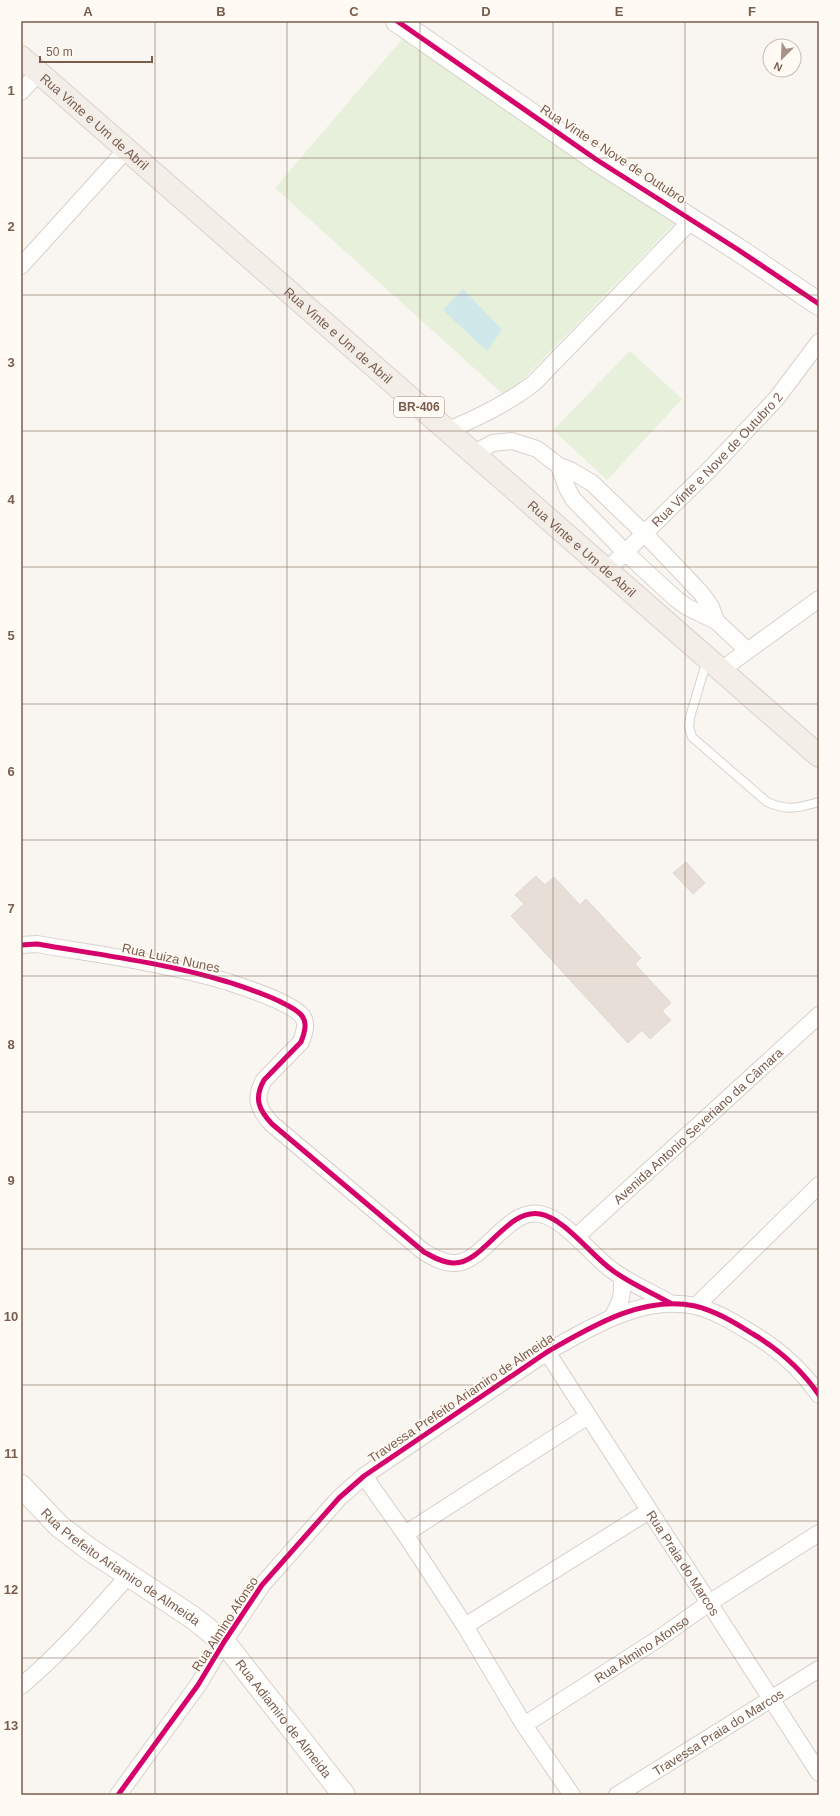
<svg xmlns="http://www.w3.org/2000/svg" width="840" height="1816" viewBox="0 0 840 1816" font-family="Helvetica,sans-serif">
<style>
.green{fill:#e7f0db}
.water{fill:#d0e8ea}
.building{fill:#e6ded7;stroke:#e2d8d2}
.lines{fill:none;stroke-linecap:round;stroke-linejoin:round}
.lane-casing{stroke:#d7d1cb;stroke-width:10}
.street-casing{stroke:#d7d1cb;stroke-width:18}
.secondary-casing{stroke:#d9d2cb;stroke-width:24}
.primary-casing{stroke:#dad1cc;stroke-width:24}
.lane{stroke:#fefefd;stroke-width:8}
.street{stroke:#fefefd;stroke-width:16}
.secondary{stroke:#fefefd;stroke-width:22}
.primary{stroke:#f3eee8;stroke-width:22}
.cycleway-casing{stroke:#fffaf3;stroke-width:8}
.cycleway{stroke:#d6006c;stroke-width:5}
.grid{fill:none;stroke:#7a5c4d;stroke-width:1;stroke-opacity:0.55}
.labels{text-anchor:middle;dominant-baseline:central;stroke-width:3;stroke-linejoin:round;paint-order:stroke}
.shield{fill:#fffaf3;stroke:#a28b7f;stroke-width:1}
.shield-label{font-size:12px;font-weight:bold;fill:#7a5c4d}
.street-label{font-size:13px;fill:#7a5c4d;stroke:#fffaf3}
.neatline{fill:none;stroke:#7a5c4d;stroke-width:1.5}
.grid-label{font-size:13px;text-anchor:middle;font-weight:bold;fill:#7a5c4d}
</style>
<rect width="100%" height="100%" fill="#f9f5f0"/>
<path class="green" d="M404 37 675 223 506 397 275 188Z
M630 351 682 399 607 480 553 430Z"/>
<path class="water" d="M463 289 502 330 487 351 443 310Z"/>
<path class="building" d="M686 862 705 883 693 894 673 873Z
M536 876 545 885 554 877 580 905 586 899 641 958 635 964 671 1003 662 1011 671 1020 650 1039 642 1030 628 1043 511 916 524 904 515 895Z"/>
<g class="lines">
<g class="lane-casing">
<path id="lane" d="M707 660 690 717 689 727 692 737 767 802C787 811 798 808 819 802"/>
</g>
<g class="street-casing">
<g id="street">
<path d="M21 92 39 72"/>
<path d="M21 266 126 150"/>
<path d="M446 431C478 418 507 404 534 383L692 220"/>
<path d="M472 454 493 443 512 441 537 449 559 466 570 470 592 483 645 534 701 593 711 607 716 621"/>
<path d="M559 466 567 488 573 499 626 553 676 599 687 607 716 621 747 650"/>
<path id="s1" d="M607 570 709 470 776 399 819 342"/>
<path d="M721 670 819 599"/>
<path d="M21 945 37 944C101 955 166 963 228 982 246 988 262 993 279 1001 286 1005 297 1009 302 1016 308 1023 304 1034 301 1042L264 1080C254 1098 258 1109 272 1124L424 1252C433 1257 443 1263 453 1263 483 1265 506 1208 540 1214 564 1218 591 1255 612 1270 629 1283 651 1292 670 1303"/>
<path id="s2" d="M576 1237 819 1015"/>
<path d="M696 1306 819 1185"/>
<path d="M612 1317C621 1303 624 1293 621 1276"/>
<path id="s3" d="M547 1352 819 1773"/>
<path d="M364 1476 405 1534 465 1626 524 1725 572 1795"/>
<path d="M405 1534 588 1416"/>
<path d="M465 1626 649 1511"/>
<path d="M21 1686C61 1653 94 1614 129 1575"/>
<path id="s4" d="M524 1725 661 1637 709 1603 819 1533"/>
<path d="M118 1795 198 1685 224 1642 262 1585 339 1498 364 1476 547 1352C591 1327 642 1295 695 1306 716 1311 735 1323 753 1334 778 1349 802 1370 819 1395"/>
<path id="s5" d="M617 1795 819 1669"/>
</g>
</g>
<g class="secondary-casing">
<g id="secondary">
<path d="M397 21 597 160 737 249 819 304"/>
<path id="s6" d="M21 1486 59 1526 89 1549 192 1617 224 1642 344 1795"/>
</g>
</g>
<g class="primary-casing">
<g id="primary">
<path id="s7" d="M21 57 819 756"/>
</g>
</g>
<use href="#lane" class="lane"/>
<use href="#street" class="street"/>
<use href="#secondary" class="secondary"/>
<use href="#primary" class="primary"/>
<g class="cycleway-casing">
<path id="cycleway" d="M397 21 597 160 737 249 819 304
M21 945 37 944C101 955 166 963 228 982 246 988 262 993 279 1001 286 1005 297 1009 302 1016 308 1023 304 1034 301 1042L264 1080C254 1098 258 1109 272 1124L424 1252C433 1257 443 1263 453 1263 483 1265 506 1208 540 1214 564 1218 591 1255 612 1270 629 1283 651 1292 670 1303
M118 1795 198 1685 224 1642 262 1585 339 1498 364 1476 547 1352C591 1327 642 1295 695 1306 716 1311 735 1323 753 1334 778 1349 802 1370 819 1395"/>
</g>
<use href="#cycleway" class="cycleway"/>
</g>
<path class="grid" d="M155 21V1795M287 21V1795M420 21V1795M553 21V1795M685 21V1795M21 158H819M21 295H819M21 431H819M21 567H819M21 704H819M21 840H819M21 976H819M21 1112H819M21 1249H819M21 1385H819M21 1521H819M21 1658H819"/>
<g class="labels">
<rect class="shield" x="394" y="397" width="50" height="20" rx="3"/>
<g class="shield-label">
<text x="419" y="407">BR-406</text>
</g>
<g class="street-label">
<text stroke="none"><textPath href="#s7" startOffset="98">Rua Vinte e Um de Abril</textPath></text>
<text transform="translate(613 154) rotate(33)">Rua Vinte e Nove de Outubro</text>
<text stroke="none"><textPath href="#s7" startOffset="422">Rua Vinte e Um de Abril</textPath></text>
<text stroke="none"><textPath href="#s1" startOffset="156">Rua Vinte e Nove de Outubro 2</textPath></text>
<text stroke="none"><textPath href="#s7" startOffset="746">Rua Vinte e Um de Abril</textPath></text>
<text transform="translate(171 958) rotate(12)">Rua Luiza Nunes</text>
<text stroke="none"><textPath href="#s2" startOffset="165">Avenida Antonio Severiano da Câmara</textPath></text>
<text transform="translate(461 1398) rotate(-34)">Travessa Prefeito Ariamiro de Almeida</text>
<text stroke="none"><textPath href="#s3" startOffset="251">Rua Praia do Marcos</textPath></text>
<text stroke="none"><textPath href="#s6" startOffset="129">Rua Prefeito Ariamiro de Almeida</textPath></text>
<text transform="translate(225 1624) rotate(-57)">Rua Almino Afonso</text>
<text stroke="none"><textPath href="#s4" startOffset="140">Rua Almino Afonso</textPath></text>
<text stroke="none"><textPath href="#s6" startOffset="354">Rua Adiamiro de Almeida</textPath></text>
<text stroke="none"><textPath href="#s5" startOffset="119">Travessa Praia do Marcos</textPath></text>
</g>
</g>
<rect width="840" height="1816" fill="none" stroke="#fffaf3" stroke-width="44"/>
<g transform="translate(782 58) rotate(204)"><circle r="19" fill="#fffaf3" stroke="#cabbb1"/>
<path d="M0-3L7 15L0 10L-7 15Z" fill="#a69286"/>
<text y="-6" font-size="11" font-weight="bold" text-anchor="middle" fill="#7a5c4d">N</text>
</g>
<path d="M40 56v6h112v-6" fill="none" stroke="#7a5c4d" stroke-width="2"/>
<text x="46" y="56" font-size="12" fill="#7a5c4d" stroke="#fffaf3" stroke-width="3" paint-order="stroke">50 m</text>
<rect x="22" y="22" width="796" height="1772" class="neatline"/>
<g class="grid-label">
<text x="88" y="16">A</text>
<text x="221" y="16">B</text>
<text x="354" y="16">C</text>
<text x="486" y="16">D</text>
<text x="619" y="16">E</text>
<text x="752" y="16">F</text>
<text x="11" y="95">1</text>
<text x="11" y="231">2</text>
<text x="11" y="367">3</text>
<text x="11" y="504">4</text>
<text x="11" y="640">5</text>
<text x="11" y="776">6</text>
<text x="11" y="913">7</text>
<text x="11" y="1049">8</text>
<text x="11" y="1185">9</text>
<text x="11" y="1321">10</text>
<text x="11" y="1458">11</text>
<text x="11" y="1594">12</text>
<text x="11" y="1730">13</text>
</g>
</svg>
